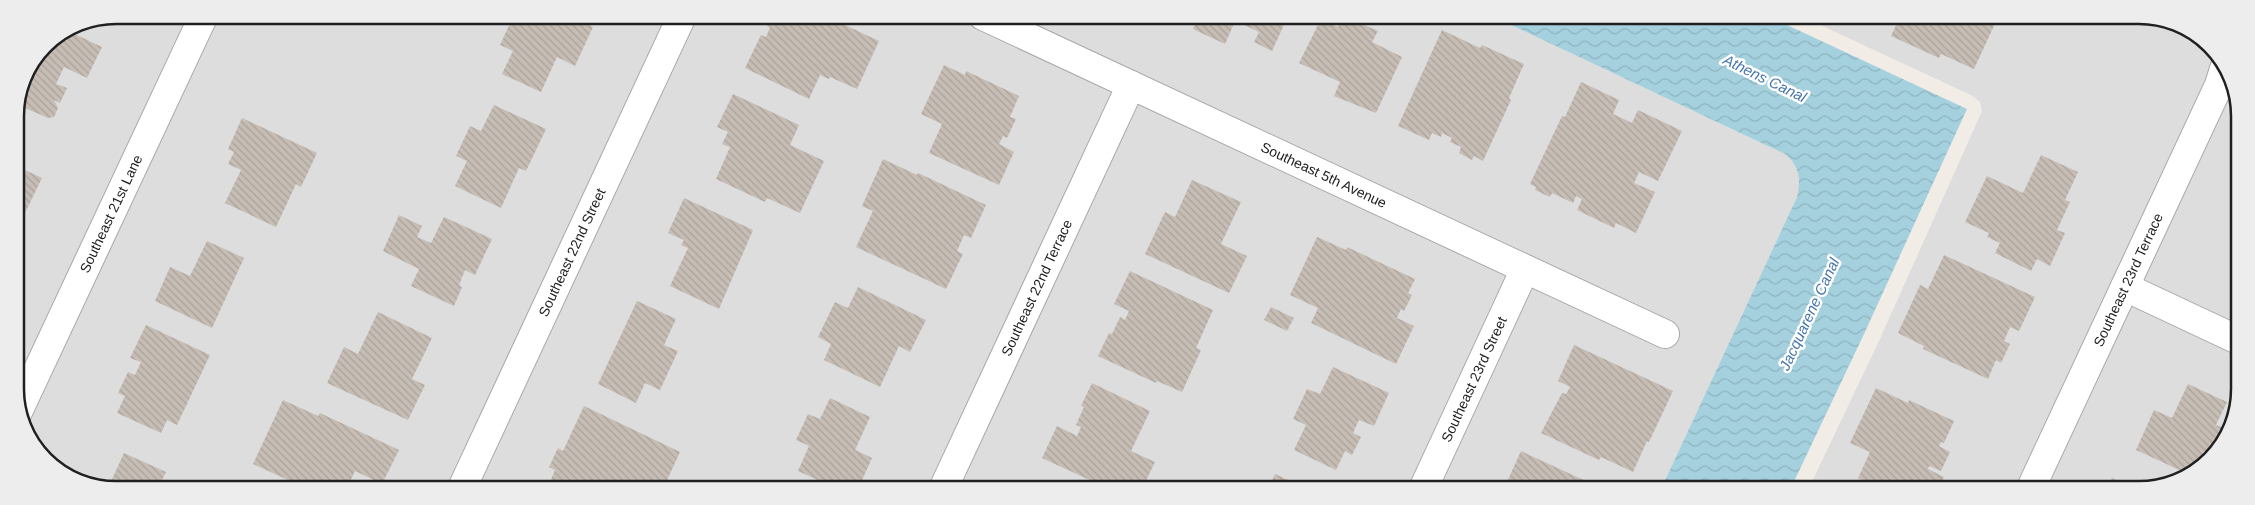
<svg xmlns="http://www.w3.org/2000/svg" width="2255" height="505" viewBox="0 0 2255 505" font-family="Helvetica,sans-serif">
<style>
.residential{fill:#dedddd}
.water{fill:url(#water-waves)}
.building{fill:url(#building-back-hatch)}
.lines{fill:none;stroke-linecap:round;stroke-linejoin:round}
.minor-casing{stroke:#a7a7a7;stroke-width:30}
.minor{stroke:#fff;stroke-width:28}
.labels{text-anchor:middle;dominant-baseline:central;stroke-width:5;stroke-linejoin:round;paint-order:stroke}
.street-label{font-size:14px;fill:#202020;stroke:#fff}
.water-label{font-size:15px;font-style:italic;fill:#4676ab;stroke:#fff}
.rim{fill:none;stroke:#202020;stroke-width:2.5}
</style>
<defs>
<pattern id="water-waves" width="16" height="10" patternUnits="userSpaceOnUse" patternTransform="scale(1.25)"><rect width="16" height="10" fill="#a5d1df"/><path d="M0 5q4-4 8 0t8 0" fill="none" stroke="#8eb3bf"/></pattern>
<pattern id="building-back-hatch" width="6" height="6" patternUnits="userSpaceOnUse" patternTransform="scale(1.25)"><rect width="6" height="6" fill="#c6bdb5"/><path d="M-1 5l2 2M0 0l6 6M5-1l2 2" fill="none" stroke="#aaa29b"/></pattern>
</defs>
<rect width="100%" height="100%" fill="#f1ede6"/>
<path class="residential" d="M115 15 1492 16 1785 154 1792 160 1798 169 1800 184 1797 197 1661 489 96 488 45 461 17 410 15 109 23 77 45 44 77 23Z
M1803 17H2159L2210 44 2238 95V409L2206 465 2146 490H1808L1879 341 1982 111 1980 102 1973 96Z"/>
<path class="water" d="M1492 16 1770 17 1967 109 1864 334 1790 490 1661 489 1797 197C1801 180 1800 166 1785 154Z"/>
<path class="building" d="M530 15H568L593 27 575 66 557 57 541 92 502 74 513 51 500 45 512 19 525 25Z
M771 16H832L846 22 845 25 879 41 857 89 830 77 829 79 820 75 809 99 745 68 761 35 766 37 770 27 767 26Z
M1148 16H1165L1162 22Z
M1199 16H1288L1272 51 1254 42 1259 32 1242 24 1243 22 1236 19 1225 44 1193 29Z
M1343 16 1378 31 1372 42 1402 57 1376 113 1334 96 1340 82 1299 63 1321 19 1338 27Z
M1900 17H1998L1974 69 1941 54 1939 58 1891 36Z
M66 30 102 47 87 78 64 67 56 84 67 88 60 103 54 100 58 108 54 117 48 118 16 104 23 77 45 44Z
M1442 30 1480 48 1482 45 1524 64 1509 98 1511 100 1483 161 1474 156 1472 160 1459 153 1461 147 1450 142 1452 138 1442 133 1441 137 1432 133 1429 140 1398 126Z
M944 65 965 75 966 71 1019 96 1010 117 1016 119 1007 138 1003 136 999 144 1014 152 999 185 929 153 942 124 921 114Z
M1581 82 1619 100 1613 114 1632 123 1638 110 1682 131 1658 181 1639 172 1634 183 1655 192 1636 233 1616 223 1614 228 1577 210 1582 199 1576 196 1573 203 1552 193 1550 197 1535 190 1536 187 1530 184 1562 116 1565 117Z
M733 94 799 125 790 145 824 161 800 213 767 198 765 202 716 179 730 147 722 144 728 132 717 127Z
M494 105 546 129 526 171 519 168 501 208 455 186 467 161 456 156 470 126 481 131Z
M242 118 317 153 301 187 296 184 276 227 225 203 241 170 228 164 234 152 228 149Z
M2041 155 2078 172 2065 200 2070 202 2057 230 2065 233 2050 266 2037 259 2031 271 1995 253 2000 243 1987 237 1989 233 1965 222 1987 176 2023 193Z
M883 159 917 175 918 173 986 205 971 238 964 235 957 251 963 254 946 289 856 247 873 211 862 206Z
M16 166 42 178 25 213 16 209Z
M1192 180 1241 202 1221 244 1247 256 1229 293 1145 254 1165 212 1175 217Z
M684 198 753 230 719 309 670 286 688 248 681 245 684 240 668 233Z
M399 215 422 226 417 237 431 243 444 217 492 239 475 275 465 270 459 285 462 287 454 306 411 286 419 269 383 251Z
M1317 237 1346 250 1347 247 1415 279 1408 293 1412 295 1404 311 1401 309 1397 318 1414 326 1396 364 1311 323 1318 308 1290 295Z
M207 241 244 258 212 328 155 301 170 267 190 276Z
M1944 255 2035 297 2019 331 2010 327 2004 341 2010 344 2001 363 1996 360 1988 379 1923 349 1924 346 1898 333 1920 285 1928 289Z
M1130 271 1213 310 1196 348 1201 350 1182 392 1157 381 1156 383 1098 356 1109 333 1112 334 1120 317 1125 320 1129 311 1114 304Z
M858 287 926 320 910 352 899 346 880 387 824 360 831 344 818 337 835 302 848 308Z
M637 301 676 319 664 345 678 351 660 390 645 383 636 403 598 384Z
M1271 307 1294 318 1287 331 1264 320Z
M378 312 432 338 412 379 425 385 408 420 327 383 344 347 358 354Z
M146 325 210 355 177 425 167 420 161 433 117 413 125 396 118 393 128 372 135 375 141 362 130 358Z
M1574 345 1673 391 1649 442 1647 441 1633 472 1601 457 1599 460 1541 433 1562 393 1566 394 1570 387 1558 381Z
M1333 367 1389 393 1374 426 1359 420 1353 433 1361 437 1352 455 1345 451 1336 470 1294 450 1306 425 1293 419 1307 389 1320 394Z
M1092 383 1150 411 1131 451 1155 462 1142 489H1109L1042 458 1057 426 1077 436 1081 427 1076 425 1084 407 1081 406Z
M2188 384 2227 402 2216 425 2226 429 2212 455 2204 451 2196 469 2186 473 2136 450 2154 410 2172 418Z
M1876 388 1908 403 1909 400 1954 421 1944 443 1941 442 1939 446 1950 452 1941 471 1929 466 1928 469 1944 477 1938 490H1882L1858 478 1870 452 1850 443Z
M830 398 870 417 855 450 872 458 858 489H833V487L798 471 809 446 796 440 808 414 820 419Z
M283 400 318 416 320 413 399 450 382 484 355 471 347 488H296L286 484 288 480 253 464Z
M584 406 680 452 663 489 551 488 548 487 555 470 549 467 558 448 563 451Z
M1521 451 1603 489H1510L1512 486 1506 484Z
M124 453 166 472 158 488H108Z
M1275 474 1308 489H1268Z
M84 478 106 488H96L83 481Z
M2112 478 2136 490H2106Z
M734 482 748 489H730Z"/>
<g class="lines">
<g class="minor-casing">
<g id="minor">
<path id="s1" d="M983 16 1665 334"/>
<path d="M2125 287 2238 340"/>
<path id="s2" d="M18 412 204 15"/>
<path id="s3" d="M462 488 682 16"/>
<path id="s4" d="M943 489 1131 85"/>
<path id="s5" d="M1423 489 1525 269"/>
<path id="s6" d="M2030 490 2219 85 2224 69"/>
</g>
</g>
<use href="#minor" class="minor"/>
</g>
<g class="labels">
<g class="street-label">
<text stroke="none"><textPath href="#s1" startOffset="376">Southeast 5th Avenue</textPath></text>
<text stroke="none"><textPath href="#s2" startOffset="219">Southeast 21st Lane</textPath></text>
<text stroke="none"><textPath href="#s3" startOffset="260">Southeast 22nd Street</textPath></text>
<text stroke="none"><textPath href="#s6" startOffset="232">Southeast 23rd Terrace</textPath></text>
<text stroke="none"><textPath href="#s4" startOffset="222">Southeast 22nd Terrace</textPath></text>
<text stroke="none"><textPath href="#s5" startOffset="121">Southeast 23rd Street</textPath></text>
</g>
<g class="water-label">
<text transform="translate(1765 78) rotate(26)">Athens Canal</text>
<text transform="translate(1809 314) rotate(-65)">Jacquarene Canal</text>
</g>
</g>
<path d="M0 0H2255V505H0ZM116 24H2139A92 92 0 0 1 2231 116V389A92 92 0 0 1 2139 481H116A92 92 0 0 1 24 389V116A92 92 0 0 1 116 24Z" fill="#ededed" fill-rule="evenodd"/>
<path class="rim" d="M116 24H2139A92 92 0 0 1 2231 116V389A92 92 0 0 1 2139 481H116A92 92 0 0 1 24 389V116A92 92 0 0 1 116 24Z"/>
</svg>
